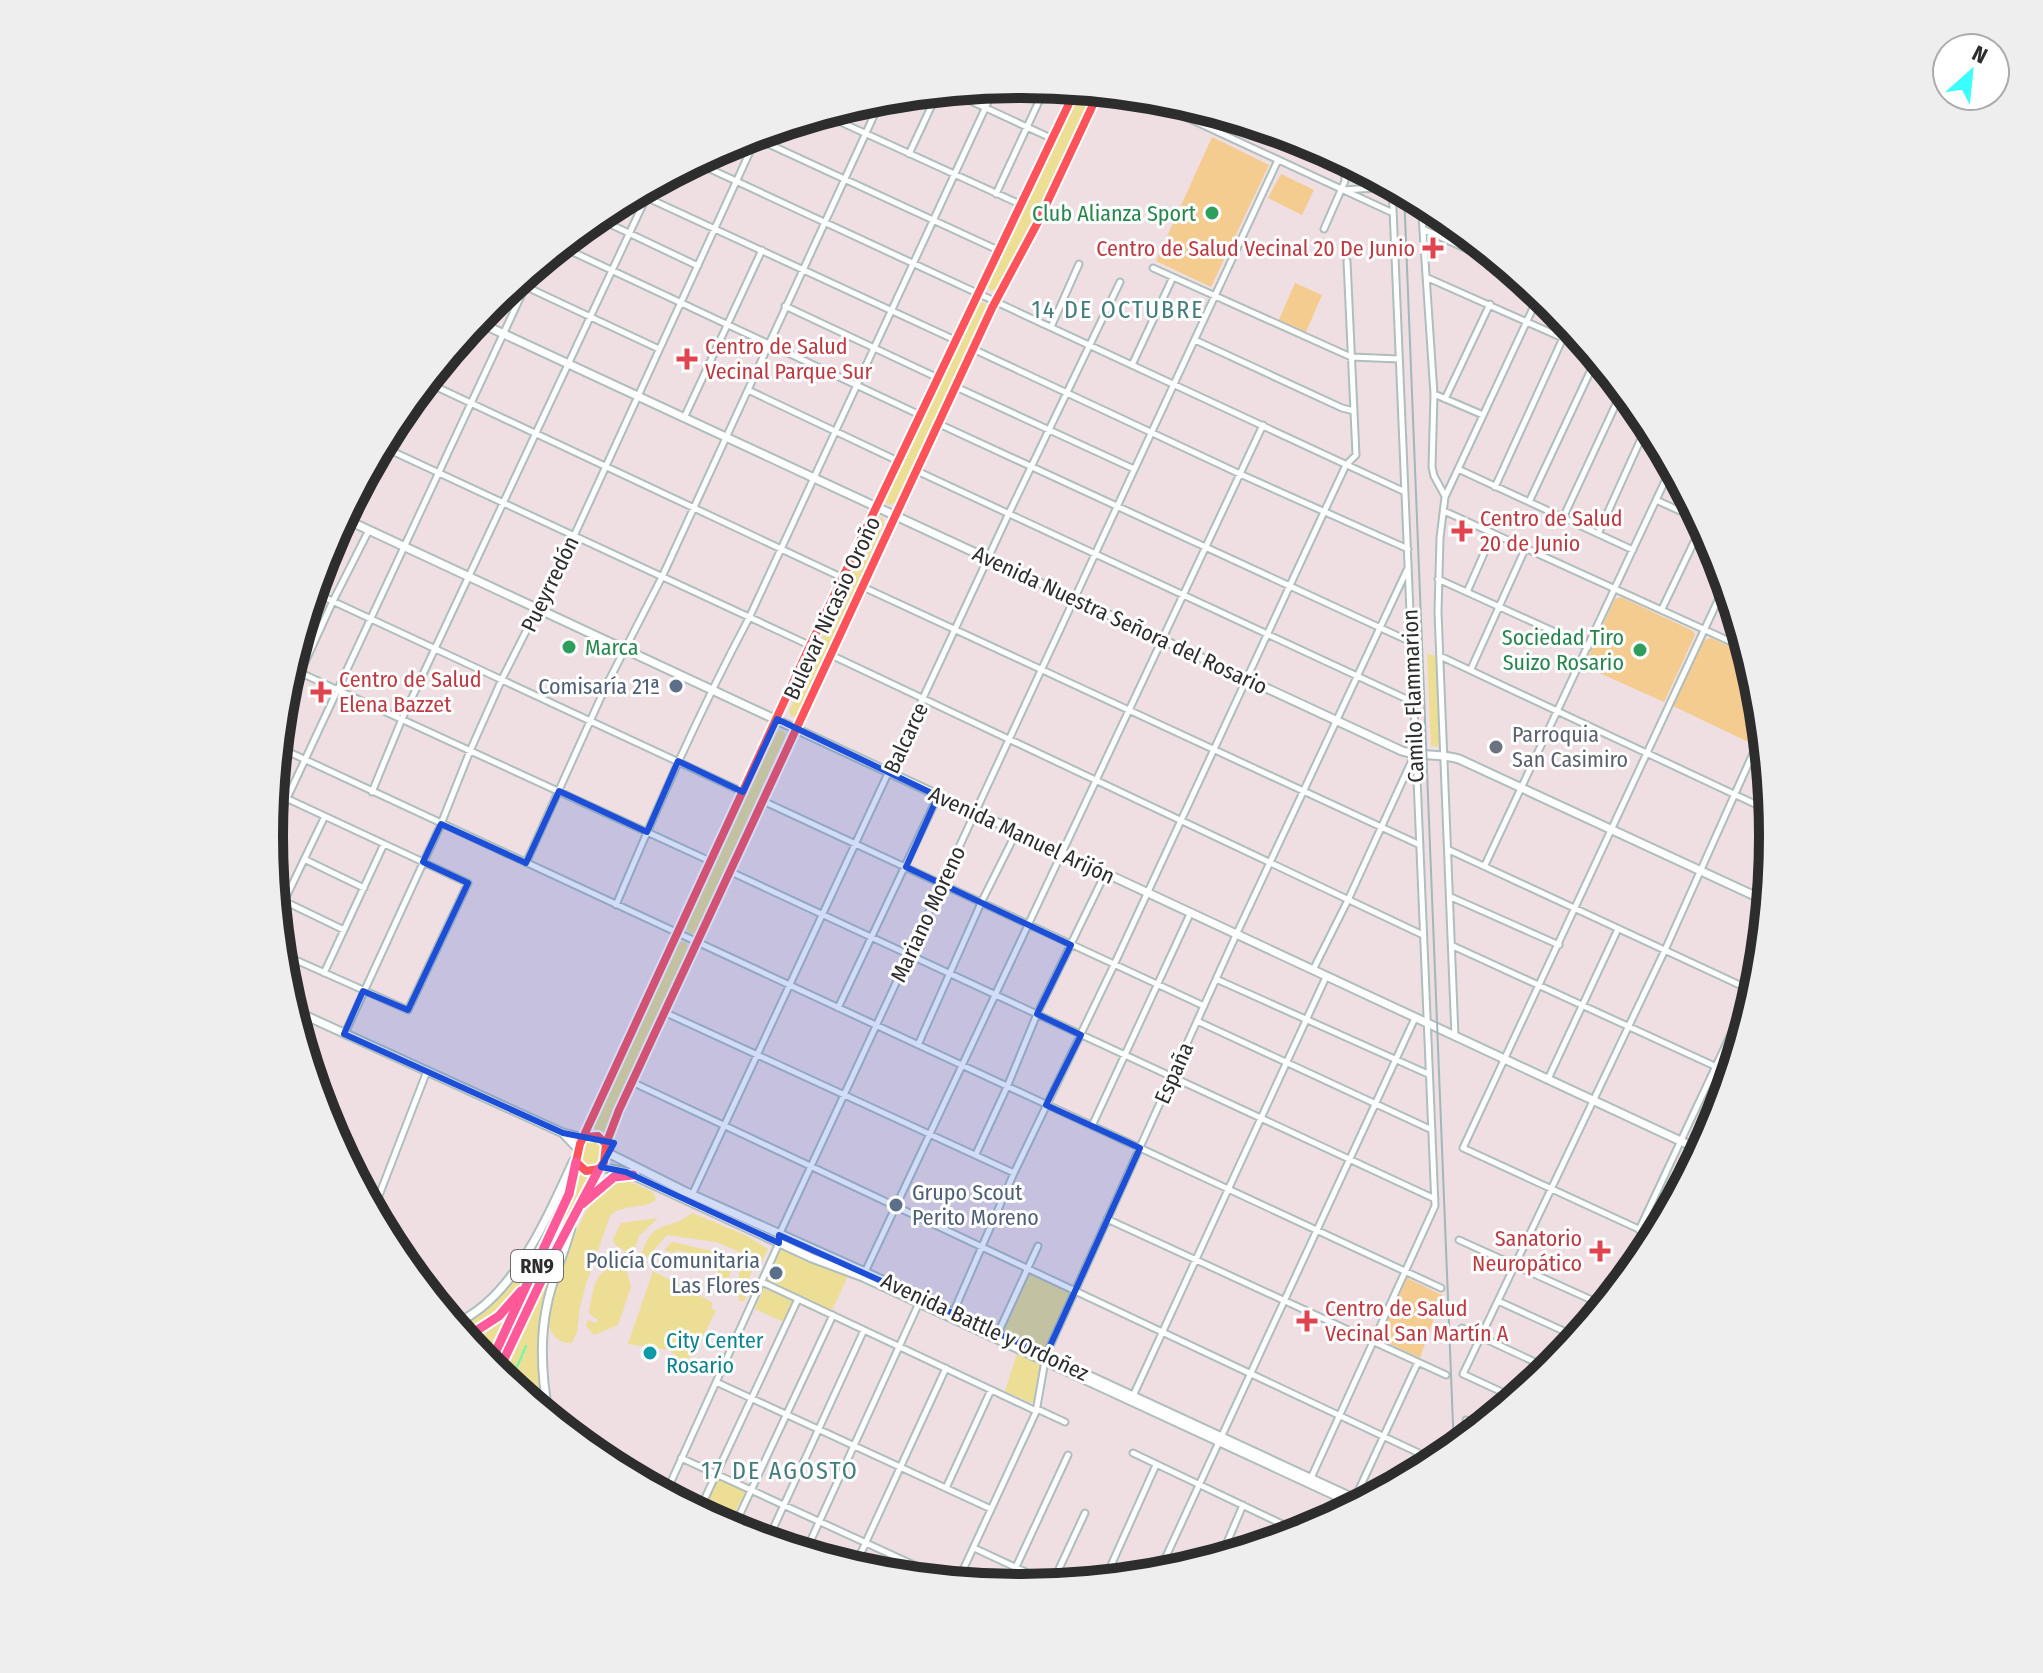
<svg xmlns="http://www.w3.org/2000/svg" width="2043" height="1673" viewBox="0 0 2043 1673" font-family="'Fira Sans Condensed',sans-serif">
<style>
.green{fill:#ecde95}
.pitch{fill:#f4cc8f}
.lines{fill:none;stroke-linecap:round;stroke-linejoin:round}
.stream{stroke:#66fca9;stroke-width:2}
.street-casing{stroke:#aebebd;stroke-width:9}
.secondary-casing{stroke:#aebebd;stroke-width:11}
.primary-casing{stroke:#fff;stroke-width:12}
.highway-casing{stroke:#fff;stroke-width:13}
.street{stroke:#fff;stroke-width:5}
.secondary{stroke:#fff;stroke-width:7}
.primary{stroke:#ff535c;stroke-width:8}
.highway{stroke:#ff5999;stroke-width:9}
.rail{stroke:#9fb8b9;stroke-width:2}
.marked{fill:#1d4ed8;fill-opacity:0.2;stroke:#1d4ed8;stroke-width:6;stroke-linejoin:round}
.leisure-dot{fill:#2e9e5b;stroke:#fff;stroke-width:3}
.health-dot{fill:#e0444e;stroke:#fff;stroke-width:3}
.service-dot{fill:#5c6f8a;stroke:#fff;stroke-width:3}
.worship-dot{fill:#6b7280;stroke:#fff;stroke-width:3}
.culture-dot{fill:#0f9aa8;stroke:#fff;stroke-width:3}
.labels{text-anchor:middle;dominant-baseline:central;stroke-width:6;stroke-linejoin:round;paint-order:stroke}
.shield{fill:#fff;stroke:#6c6c6c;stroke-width:2}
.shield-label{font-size:20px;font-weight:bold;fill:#2d2d2d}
.leisure-label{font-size:22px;fill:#27864d;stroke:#fff;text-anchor:end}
.health-label{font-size:22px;fill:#be3a42;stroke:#fff;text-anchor:start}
.street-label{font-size:22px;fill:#2d2d2d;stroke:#fff}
.service-label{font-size:22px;fill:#4e5e75;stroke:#fff;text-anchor:end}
.worship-label{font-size:22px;fill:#5b616d;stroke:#fff;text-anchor:start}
.culture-label{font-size:22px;fill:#0d838f;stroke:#fff;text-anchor:start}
.neighbourhood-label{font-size:24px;letter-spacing:2px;fill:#447d7d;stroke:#fff}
.rim{fill:none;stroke:#2d2d2d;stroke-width:10}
</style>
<rect width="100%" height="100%" fill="#efdee2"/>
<path class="green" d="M1081 90 1093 91 1034 221 997 290H989L988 285Z
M979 302 985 303 986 310 895 503 887 505 885 499 975 304Z
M878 517 883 518 884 524 798 715 791 717 789 711Z
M1427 654 1437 656 1440 744 1437 747 1431 746Z
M782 730 786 735 696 932 691 934 687 931V926L777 732Z
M680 942H686L688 951 605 1135 592 1127Z
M592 1135 606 1148C580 1203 545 1274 543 1336 542 1363 547 1391 549 1417L489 1368 453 1324C520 1287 547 1210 580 1144Z
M617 1180H627L653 1192 656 1200C642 1210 623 1203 610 1216L586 1284 580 1307 577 1332 572 1343C560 1345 549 1333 548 1321 545 1303 579 1220 590 1205 598 1195 607 1187 617 1180Z
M692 1213 745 1235 768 1249 761 1263 750 1258 748 1261 751 1262 748 1269 752 1271 746 1285 750 1287 744 1301H739L737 1287 743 1253 716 1242 667 1235 642 1263 640 1259C653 1215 666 1234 692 1213Z
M658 1218 639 1236 630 1263 615 1259 601 1262 604 1255 611 1253 621 1258 625 1251 615 1245 613 1239 621 1223Z
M672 1242 730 1255 733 1261 728 1281 698 1255 676 1250 675 1253 664 1250Z
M779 1243 850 1272 830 1314 762 1282Z
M615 1266 627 1272 631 1287 618 1325 594 1335 586 1326 588 1320 596 1323 598 1320 589 1313C592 1295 594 1270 615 1266Z
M1028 1268 1075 1291 1046 1355 998 1333Z
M653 1271 713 1303 711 1308 716 1311 692 1357 678 1359 670 1350 628 1344Z
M764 1288 793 1301 784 1322 755 1309Z
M1018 1351 1039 1361 1042 1365 1035 1401 1031 1403 1005 1391Z
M718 1479 745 1492 732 1518 706 1505Z"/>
<path class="pitch" d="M1212 137 1269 165 1211 287 1156 261Z
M1281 174 1314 190 1302 215 1268 198Z
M1295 283 1322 295 1305 334 1278 322Z
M1621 597 1693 631 1695 635 1664 702 1584 666 1615 599Z
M1711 638 1749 655 1760 690 1765 750 1673 706 1703 640Z
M1407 1278 1442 1295 1420 1358 1379 1339Z"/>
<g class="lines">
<path class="stream" d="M509 1385 526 1346"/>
<g class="street-casing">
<path id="street" d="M949 91 1053 139
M1138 95 1393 213
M823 114 1022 205
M751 136 1000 251
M909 154 938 92
M695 162 1403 491
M1343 190 1392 187
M637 193 955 340
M996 194 1046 86
M1421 201 1434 394 1432 467 1434 476 1445 496
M595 217 698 266
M1324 229 1345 181V160
M1425 230 1511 269
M1456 244 1463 230
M560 246 920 415
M1153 268 1351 357 1399 359
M1428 278 1592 351
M516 282 659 349
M785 306 938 378
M1051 327 1079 264
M1195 340 1342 408 1354 411
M973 349 1240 474 1408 549
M1132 365 1173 277
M426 382 843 578
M956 387 1134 469
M748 390 898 461
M1434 394 1483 415
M1445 399 1490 304
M684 418 762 250
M939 424 1411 642
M381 446 809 645
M1458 469 1633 550
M917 471 1413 702
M1495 487 1563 338
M1656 500 1702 521
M1529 502 1597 357
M1444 511 1747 649
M1563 518 1623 389
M1598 534 1649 421
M1438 579 1588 647
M863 587 1420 845
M313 592 743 792
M1467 592 1493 533
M1662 609 1703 523
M831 655 1423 935
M1440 656 1772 812
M290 668 710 861
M1471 669 1526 547
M281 715 333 601 369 530
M278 747 1441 1288
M273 792 468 883 408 1010 280 953
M372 792 402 719 652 185
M763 801 1204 1006
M269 837 534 268
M1449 850 1757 993
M304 859 364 888
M526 863 606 686 662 577 882 98
M1485 865 1672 466
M731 872 1435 1199
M1451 897 1559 945
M1763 899 1769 885
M284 901 344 930
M616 905C657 808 699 712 749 618L995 87
M277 916 325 816
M1453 946 1732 1074
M1313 970 1348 900 1413 758
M324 973 384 844
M1216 979 1428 1074
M838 1008 938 796
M664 1012 1014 1173
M1197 1021 1432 1130
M345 1033 441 824 470 751 502 679 574 536 758 134
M1455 1037 1438 612 1440 538 1445 497 1540 293
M918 1045 981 903 1016 833
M1548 1079 1618 929
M632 1082 1423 1455 1414 1476
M1092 1126 1190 914
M976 1154 1007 1087 1037 1014 1105 874
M692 1195 1009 513 1120 282
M373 1211 427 1071
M1107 1219 1446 1375
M1639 1230 1761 970
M1656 1237 1463 1148 1727 581
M1459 1240 1605 1306
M865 1272 1263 425
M762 1282 1036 1411
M1498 1301 1579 1338
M953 1313 1014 1173 1114 965 1324 512 1346 465 1356 455 1347 261
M1462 1328 1552 1370
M998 1333 1038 1246
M716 1382 991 1509
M1133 1396 1326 977
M1517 1399 1463 1374 1665 950 1755 749
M1037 1409 1065 1422
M1466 1420 1482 1427
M1133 1453 1303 1534
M681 1458 951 1582
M1311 1478 1435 1206 1392 185
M946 1488 991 1390
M665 1495 779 1243V1235L1278 160
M1355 1498 1418 1362
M698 1513 798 1299
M732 1531 833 1315
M767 1542 864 1330
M1277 1542 1285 1525
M974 1548 1056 1586
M805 1553 919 1303
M1220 1559 1243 1505
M1016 1567 1068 1455
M854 1568 946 1368
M1157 1576 1415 1018
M1104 1581 1156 1465
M957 1583 1036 1412 1046 1355 1236 935 1407 570
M1052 1584 1085 1513"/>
</g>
<g class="secondary-casing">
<path id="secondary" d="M476 321 1402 751C1421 757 1439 753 1459 759L1768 902
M343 518 1702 1151
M291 1009 563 1133 584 1138
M563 1133 578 1149
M606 1152 684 1191 865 1272 1364 1503
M601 1167 626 1172 812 1258 863 1277 1358 1506
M453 1324C512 1302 548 1216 573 1162
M549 1417C542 1380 539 1342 547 1305 552 1279 564 1254 571 1228"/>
</g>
<g class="primary-casing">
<path id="primary" d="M1076 89 807 652 580 1144 576 1162 586 1171 599 1169 604 1162 606 1144 619 1110 992 308 1038 222 1099 92
M585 1137 598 1136 606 1144"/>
</g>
<g class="highway-casing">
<path id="highway" d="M582 1204 614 1177 633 1175
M465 1338 499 1316 521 1291
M488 1368 569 1194 576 1162
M497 1374 553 1256 599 1169"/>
</g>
<use href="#street" class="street"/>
<use href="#secondary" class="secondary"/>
<use href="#primary" class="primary"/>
<use href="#highway" class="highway"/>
<path class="rail" d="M1404 192 1454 1450"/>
</g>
<path class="marked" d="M777 719 938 796 906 867 1071 945 1037 1014 1081 1035 1046 1105 1140 1148 1046 1355 779 1235V1243L626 1172 601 1167 614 1143 563 1133 344 1034 363 991 408 1010 468 883 423 862 441 824 526 863 559 791 647 832 678 761 743 792Z"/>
<g class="leisure-dot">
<circle cx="1212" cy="213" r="8"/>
<circle cx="569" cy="647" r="8"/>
<circle cx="1640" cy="650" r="8"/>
</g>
<g class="health-dot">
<path d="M1429 236h8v8h8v8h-8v8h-8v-8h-8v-8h8z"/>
<path d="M683 347h8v8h8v8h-8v8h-8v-8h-8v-8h8z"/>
<path d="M1458 519h8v8h8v8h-8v8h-8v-8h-8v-8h8z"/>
<path d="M317 680h8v8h8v8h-8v8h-8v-8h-8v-8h8z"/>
<path d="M1596 1239h8v8h8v8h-8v8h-8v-8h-8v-8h8z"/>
<path d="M1303 1309h8v8h8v8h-8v8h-8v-8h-8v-8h8z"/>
</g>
<g class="service-dot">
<circle cx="676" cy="686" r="8"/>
<circle cx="896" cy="1205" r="8"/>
<circle cx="776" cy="1273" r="8"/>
</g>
<circle class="worship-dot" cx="1496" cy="747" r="8"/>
<circle class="culture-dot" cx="650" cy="1353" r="8"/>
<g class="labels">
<rect class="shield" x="511" y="1250" width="52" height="32" rx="6"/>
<g class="shield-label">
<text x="537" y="1266">RN9</text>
</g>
<g class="leisure-label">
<text x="1196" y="213">Club Alianza Sport</text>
<text x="1624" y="637">Sociedad Tiro<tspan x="1624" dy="25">Suizo Rosario</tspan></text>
<text x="585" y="647" text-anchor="start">Marca</text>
</g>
<g class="health-label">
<text x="1415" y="248" text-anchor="end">Centro de Salud Vecinal 20 De Junio</text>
<text x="705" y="346">Centro de Salud<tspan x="705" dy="25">Vecinal Parque Sur</tspan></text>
<text x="1480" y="518">Centro de Salud<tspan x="1480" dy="25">20 de Junio</tspan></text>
<text x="339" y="679">Centro de Salud<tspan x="339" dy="25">Elena Bazzet</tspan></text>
<text x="1582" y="1238" text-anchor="end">Sanatorio<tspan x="1582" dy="25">Neuropático</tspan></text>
<text x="1325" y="1308">Centro de Salud<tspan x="1325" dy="25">Vecinal San Martín A</tspan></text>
</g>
<g class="street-label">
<text transform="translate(550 584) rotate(-64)">Pueyrredón</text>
<text transform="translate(832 608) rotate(-65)">Bulevar Nicasio Oroño</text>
<text transform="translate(1120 620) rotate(25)">Avenida Nuestra Señora del Rosario</text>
<text transform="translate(1413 696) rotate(-92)">Camilo Flammarion</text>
<text transform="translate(906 738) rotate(-65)">Balcarce</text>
<text transform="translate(1022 835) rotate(25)">Avenida Manuel Arijón</text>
<text transform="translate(928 914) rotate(-65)">Mariano Moreno</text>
<text transform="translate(1174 1073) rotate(-66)">España</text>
<text transform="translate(985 1327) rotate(25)">Avenida Battle y Ordoñez</text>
</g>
<g class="service-label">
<text x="660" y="686">Comisaría 21ª</text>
<text x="912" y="1192" text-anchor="start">Grupo Scout<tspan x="912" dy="25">Perito Moreno</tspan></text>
<text x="760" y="1260">Policía Comunitaria<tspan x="760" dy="25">Las Flores</tspan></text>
</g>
<g class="worship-label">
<text x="1512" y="734">Parroquia<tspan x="1512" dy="25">San Casimiro</tspan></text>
</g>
<g class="culture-label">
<text x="666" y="1340">City Center<tspan x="666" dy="25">Rosario</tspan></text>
</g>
<g class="neighbourhood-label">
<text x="1118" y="310">14 DE OCTUBRE</text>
<text x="780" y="1471">17 DE AGOSTO</text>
</g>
</g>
<path d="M0 0H2043V1673H0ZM283 836a738 738 0 1 1 1476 0a738 738 0 1 1-1476 0Z" fill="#eee" fill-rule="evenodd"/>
<path class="rim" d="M283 836a738 738 0 1 1 1476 0a738 738 0 1 1-1476 0Z"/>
<g transform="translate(1971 72) rotate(27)"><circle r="38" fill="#ffffff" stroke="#ababab" stroke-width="2"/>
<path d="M0-6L14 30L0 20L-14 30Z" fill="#3bfffe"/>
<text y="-12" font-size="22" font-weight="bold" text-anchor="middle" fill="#2d2d2d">N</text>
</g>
</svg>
